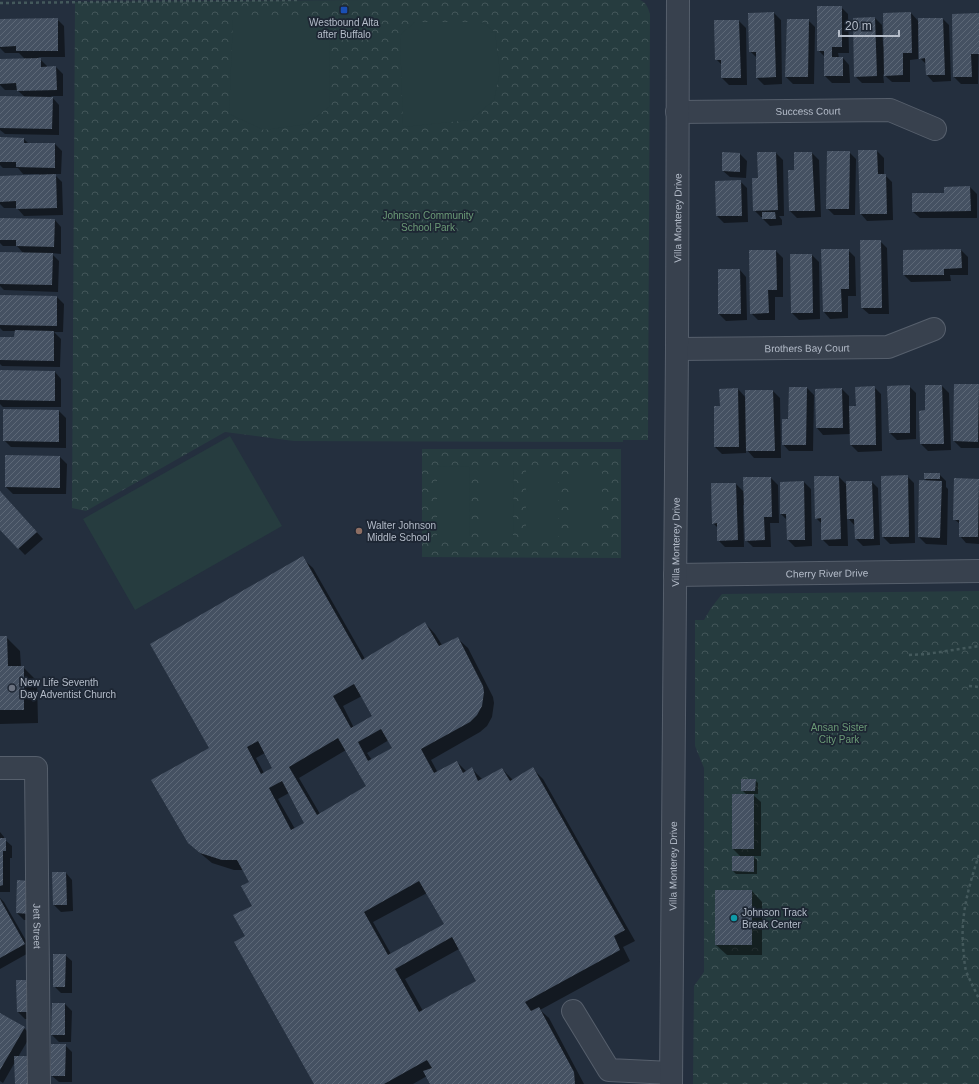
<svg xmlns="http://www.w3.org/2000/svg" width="979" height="1084" viewBox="0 0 979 1084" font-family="Helvetica,sans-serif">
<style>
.park{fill:url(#park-crowns)}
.pitch{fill:#263c3f}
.shadow{fill:#0007;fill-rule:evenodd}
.building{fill:url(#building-hatch);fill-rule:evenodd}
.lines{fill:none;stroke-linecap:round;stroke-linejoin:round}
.minor-casing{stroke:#565f6c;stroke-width:24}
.path{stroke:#44595c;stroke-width:2.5;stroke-dasharray:3 3;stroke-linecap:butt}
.minor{stroke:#38414e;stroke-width:22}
.transit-dot{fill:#1a4fb4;stroke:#1d2633;stroke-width:1.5}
.education-dot{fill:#8d6e63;stroke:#1d2633;stroke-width:1.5}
.worship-dot{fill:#6b7280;stroke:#1d2633;stroke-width:1.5}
.culture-dot{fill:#0f9aa8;stroke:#1d2633;stroke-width:1.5}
.labels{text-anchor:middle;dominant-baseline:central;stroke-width:3.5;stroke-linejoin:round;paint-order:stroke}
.poi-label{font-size:10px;fill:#b4bcc9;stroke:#1d2633;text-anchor:start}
.street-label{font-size:10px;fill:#b4bcc9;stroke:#1d2633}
.park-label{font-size:10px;fill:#6b9a76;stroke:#1d2633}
</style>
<defs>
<pattern id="park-crowns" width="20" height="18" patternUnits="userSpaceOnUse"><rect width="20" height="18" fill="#263c3f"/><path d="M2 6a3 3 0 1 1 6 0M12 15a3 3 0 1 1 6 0" fill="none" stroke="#435659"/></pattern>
<pattern id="building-hatch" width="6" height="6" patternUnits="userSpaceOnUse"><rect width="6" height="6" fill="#455162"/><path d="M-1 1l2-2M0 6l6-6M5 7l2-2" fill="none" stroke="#5d6877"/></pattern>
</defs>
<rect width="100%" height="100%" fill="#242f3e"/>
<path class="park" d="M365 0H640C647 3 648 8 650 14L648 440H623V442L294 441 225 432 86 511 72 508 75 2Z
M422 449H621V558L422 557Z
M979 591V1084H693L694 986 704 972V768L695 746V620H704L711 608 722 594Z"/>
<path class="pitch" d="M233 20H315L330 35 329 107 307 124 264 130 229 114Z
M415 22H482L495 32 500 72 494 100 470 120 403 127 400 35Z
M230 436 282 526 135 610 83 519Z
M437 466 470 467 469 537H437Z
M481 466H514L513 537H481Z
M526 467H558V537H526Z
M570 467H602V537H570Z"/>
<path class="shadow" d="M841 7 848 14 849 53H838L839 58H843L849 65 850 83H832L825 76V57L818 50Z
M774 13 781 20 782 84 764 85 757 78V58L750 51Z
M911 13 919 22 943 19 949 25 951 81 933 82 927 75 926 64 920 58V29L918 30V59L910 60V82H892L883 74 884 83H862L855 76 875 18 882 25 883 46H884Z
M979 15 978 84H961L954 77Z
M57 19 64 26 65 57H38L47 66V68L56 67 63 74V96H51L59 105V135L5 134 0 130V97H25L17 90H5L0 85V60H26L19 53H5L0 48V20Z
M808 20 815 27 814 84H793L786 77Z
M739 21 746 28 747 85H729L722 78V65L716 59Z
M0 138 24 139 29 144H55L62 151 61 174H54L62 182 63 215 24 216 17 208H4L0 204V177L39 176V174H23L18 168H3L0 165Z
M877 151 884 158V175H885L892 182 893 220 867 221 861 214Z
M849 152 856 159 855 215H834L827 208Z
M776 153 783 160 784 216H779L782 220V225L770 226 763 219V217H761L754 210 759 179Z
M812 153 819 160 821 217 797 218 790 211 795 171Z
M740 154 747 161 746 178 730 177 723 171Z
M740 181 747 188 748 222 724 223 717 216Z
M970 187 977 194V218H920L913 212 945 194Z
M0 219 55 220 61 227V254L51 253 59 261 58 292 4 290 0 286V253L24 254 17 246H3L0 243Z
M880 241 887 248 889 314H869L862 308Z
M848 250 855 257 856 296H848V318L830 319 824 312Z
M961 250 968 257V275H950L951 281 911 282 904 275Z
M776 251 783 258V297H775V320H758L751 313Z
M812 255 819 262 820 319 799 320 792 313Z
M740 270 746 277 747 320 726 321 719 314Z
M0 296 57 297 64 304 63 332H54L61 339 60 367 2 366 0 364V338H15L16 331H3L0 328Z
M0 371 55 372 61 379V407H3L0 404Z
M979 385V448H961L954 441Z
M909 386 916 393V439L897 440 890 433Z
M926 386H942L949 393 951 450 928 451 921 444 926 411Z
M874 387 881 394 882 451 858 452 851 445 850 434 823 435 817 428 842 389 849 396V407H857Z
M807 388 814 395 813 451H789L782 443H783L789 420Z
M738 389 746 398 773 391 780 398 781 458H754L746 449V453L722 454 715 447Z
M59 411 66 418V448L11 447 4 440Z
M60 457 67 464 66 494H13L6 487Z
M939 474 946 481V487L948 489 947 545 926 544 919 537 920 481 928 482 925 479Z
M907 476 914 483 915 543 890 544 883 537Z
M839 477 847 485 872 482 878 488 880 545 863 546 856 539 855 526 847 517 848 546H829L822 539V524L816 518Z
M771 478 778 485 779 523H770L771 547H753L746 540 745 505H743L744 547H725L718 540V528L713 523 736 484 745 493Z
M979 480V544L966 543 960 536V524L954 519Z
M804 482 811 489 812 546 795 547 788 540 787 520 781 514Z
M0 492 43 539 25 555 0 529Z
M302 558 313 568 365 659 425 623 435 634 442 645 457 638 468 648 493 697 494 703 492 717 487 726 480 732 431 760 438 773 457 762 467 772 472 769 483 780 502 769 513 780 532 768 543 779 635 941 623 947 630 961 540 1010 549 1018 584 1084H431L427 1076 413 1084H315L246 937 254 906 251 882 244 870H234L212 863 200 853 189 842 210 748ZM362 696 374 717 354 728 343 706ZM389 740 393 748 372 760 367 753ZM346 750 367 786 320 814 299 778ZM265 753 273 768 264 773 256 758ZM289 793 306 823 295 829 278 799ZM427 893 445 925 391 954 373 922ZM459 949 477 981 423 1011 405 979Z
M0 637H6L20 651 21 667H23L37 681 38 723 0 724Z
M755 780 758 783V794H752L761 802V856H753L757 860V874H736L733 871 741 857 733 849 747 795 742 790Z
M0 832 4 837V839L12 846V858H10V892H0Z
M66 873 72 880 73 911 61 912 54 905Z
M18 882 37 920H24L17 913Z
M752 891 762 902V955H727L716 945Z
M0 898 4 902 32 951 0 969Z
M65 955 72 961V993H61L54 986Z
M17 981 36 1019H25L18 1012Z
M52 1004H65L72 1011 71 1042H59L52 1035Z
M0 1014 24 1028 31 1035 18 1057 16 1084 15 1062 3 1083 0 1081Z
M65 1045 72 1052V1082H59L52 1076Z"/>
<path class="building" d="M817 6H842V47H832V57H843V76H824V51H817Z
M774 12 776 77 756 78V52H749L748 13Z
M911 12 912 53H903V75L884 76 883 13Z
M979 13V54H971L972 77H953L952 14Z
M875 17 877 76 854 77 853 18Z
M58 18V51H16V46L0 47V19Z
M918 18H943L945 75H926L925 58 919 59Z
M787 19H809L808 77H785Z
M714 20H739L741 78H721V60H715Z
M41 58V67L56 66 57 90 17 91 16 83 0 84V59Z
M0 96 53 97 52 129 0 128Z
M0 137 24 138V143H55V168L16 167V162H0Z
M858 150H877L878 174H886L887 214H860Z
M827 151H850L849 209H826Z
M722 152 740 153V172L722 171Z
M757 152H776L778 210 753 211 752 178H758Z
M794 152H812L815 211H789L788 170H794Z
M56 174 57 208 16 209V201L0 202V176Z
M741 180 742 216H716L715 181Z
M970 186 971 211 912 212V193H944V187Z
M762 212H775L776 219H762Z
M0 218 55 219 54 247 16 246V240H0Z
M860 240H881L882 308H861Z
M821 249H849V289H841L842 312H823Z
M961 249 962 268 944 269V275H903V250Z
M749 250H776L777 290H768L769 313 750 314Z
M0 252 53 253 52 285 0 284Z
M790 254H812L813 313H791Z
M718 269H740L741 314H718Z
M0 295 57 296V326L0 325Z
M15 330 54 331V361L0 360V337H14Z
M0 370 55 371V401L0 400Z
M954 384H979L978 442 953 441Z
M910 385V433H889L887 386Z
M925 385H942L944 444H920L919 411 925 410Z
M875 386 876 445H850L849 406H856L855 387Z
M789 387H807L806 445H782V419H788Z
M738 388 739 447H714V406H720L719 389Z
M842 388 843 428H816L815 389Z
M745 390H773L775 451H746Z
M3 409 59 410V442L3 441Z
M5 455 60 456V488L5 487Z
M924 473H940V479H924Z
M908 475 909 537H882L881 476Z
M814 476H839L841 539 821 540V518L815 519Z
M743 477H771L772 517H764L765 540 745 541Z
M954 478 979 479 978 537H959V520H953Z
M919 480 942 481 940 538 918 537Z
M804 481 805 540H787L786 514H780V482Z
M846 481H872L874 539H855L854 519H847Z
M711 483H736L738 540 717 541V523L712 524Z
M0 491 37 532 18 549 0 530Z
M303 556 362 660 425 622 439 646 458 637 483 686 484 692 482 706 477 715 470 722 421 749 434 773 457 761 463 773 472 767 478 781 502 768 510 781 533 767 625 930 614 936 620 950 525 1002 531 1011 539 1007 574 1072 575 1084H430L423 1071 432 1068 427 1060 384 1084H314L234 942 245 936 233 915 252 906 241 886 249 882 237 860H222L200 853 188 843 151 780 209 748 150 644ZM354 684 372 716 351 728 333 696ZM381 729 392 748 368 761 358 742ZM338 738 366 786 317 815 289 767ZM258 741 272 768 261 774 247 747ZM282 781 304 823 291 830 269 788ZM419 881 444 924 388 955 364 912ZM452 937 476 981 419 1012 395 969Z
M0 636H7L8 666H24V710H0Z
M741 779H756L755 791H741Z
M732 794H754V849H732Z
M0 838H6V851H3V885L0 886Z
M732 856H754V872L732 871Z
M52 872H66L67 905H53Z
M17 880 31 881 30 914 16 913Z
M715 890H752V945H715Z
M0 899 25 944 0 958Z
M53 954H66L65 987H53Z
M16 980H30V1012H17Z
M52 1003H65V1035H51Z
M0 1013 25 1027 0 1070Z
M51 1044H66L65 1076H51Z
M14 1056H30L31 1084H15Z"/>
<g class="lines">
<g class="minor-casing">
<g id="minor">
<path id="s1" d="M677 112 890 110 935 129"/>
<path id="s2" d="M677 349 888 347 934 329"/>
<path id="s3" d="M675 575 979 571"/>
<path id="s4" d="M0 768H36L39 1084"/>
<path d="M573 1011 609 1070 671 1073"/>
<path id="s5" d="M671 1084 677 349 678 0"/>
</g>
</g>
<path class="path" d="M0 3 300 0
M909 655 927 654 979 646
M969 686 979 687
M979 855C968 888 959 920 964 955 964 960 965 966 966 971 970 981 975 990 979 999"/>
<use href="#minor" class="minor"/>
</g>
<rect class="transit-dot" x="340" y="6" width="8" height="8" rx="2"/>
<circle class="education-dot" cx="359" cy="531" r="4"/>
<circle class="worship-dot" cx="12" cy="688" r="4"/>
<circle class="culture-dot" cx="734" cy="918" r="4"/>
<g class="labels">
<g class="poi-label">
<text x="344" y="22" text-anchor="middle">Westbound Alta<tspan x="344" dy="12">after Buffalo</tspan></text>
<text x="367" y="525">Walter Johnson<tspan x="367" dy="12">Middle School</tspan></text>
<text x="20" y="682">New Life Seventh<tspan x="20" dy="12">Day Adventist Church</tspan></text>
<text x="742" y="912">Johnson Track<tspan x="742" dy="12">Break Center</tspan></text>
</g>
<g class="street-label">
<text stroke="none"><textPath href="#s1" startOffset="131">Success Court</textPath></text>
<text stroke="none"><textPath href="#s5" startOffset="866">Villa Monterey Drive</textPath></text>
<text stroke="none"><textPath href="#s2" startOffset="130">Brothers Bay Court</textPath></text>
<text stroke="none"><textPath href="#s5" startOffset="542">Villa Monterey Drive</textPath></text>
<text stroke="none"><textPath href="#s3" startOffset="152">Cherry River Drive</textPath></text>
<text stroke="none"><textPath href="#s5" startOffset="218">Villa Monterey Drive</textPath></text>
<text stroke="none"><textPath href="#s4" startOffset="194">Jett Street</textPath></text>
</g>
<g class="park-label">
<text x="428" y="215">Johnson Community<tspan x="428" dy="12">School Park</tspan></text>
<text x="839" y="727">Ansan Sister<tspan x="839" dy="12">City Park</tspan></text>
</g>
</g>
<path d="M839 30v6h60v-6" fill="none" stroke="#b4bcc9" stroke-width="2"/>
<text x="845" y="30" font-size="12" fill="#b4bcc9" stroke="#1d2633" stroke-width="3" paint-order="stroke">20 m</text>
</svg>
